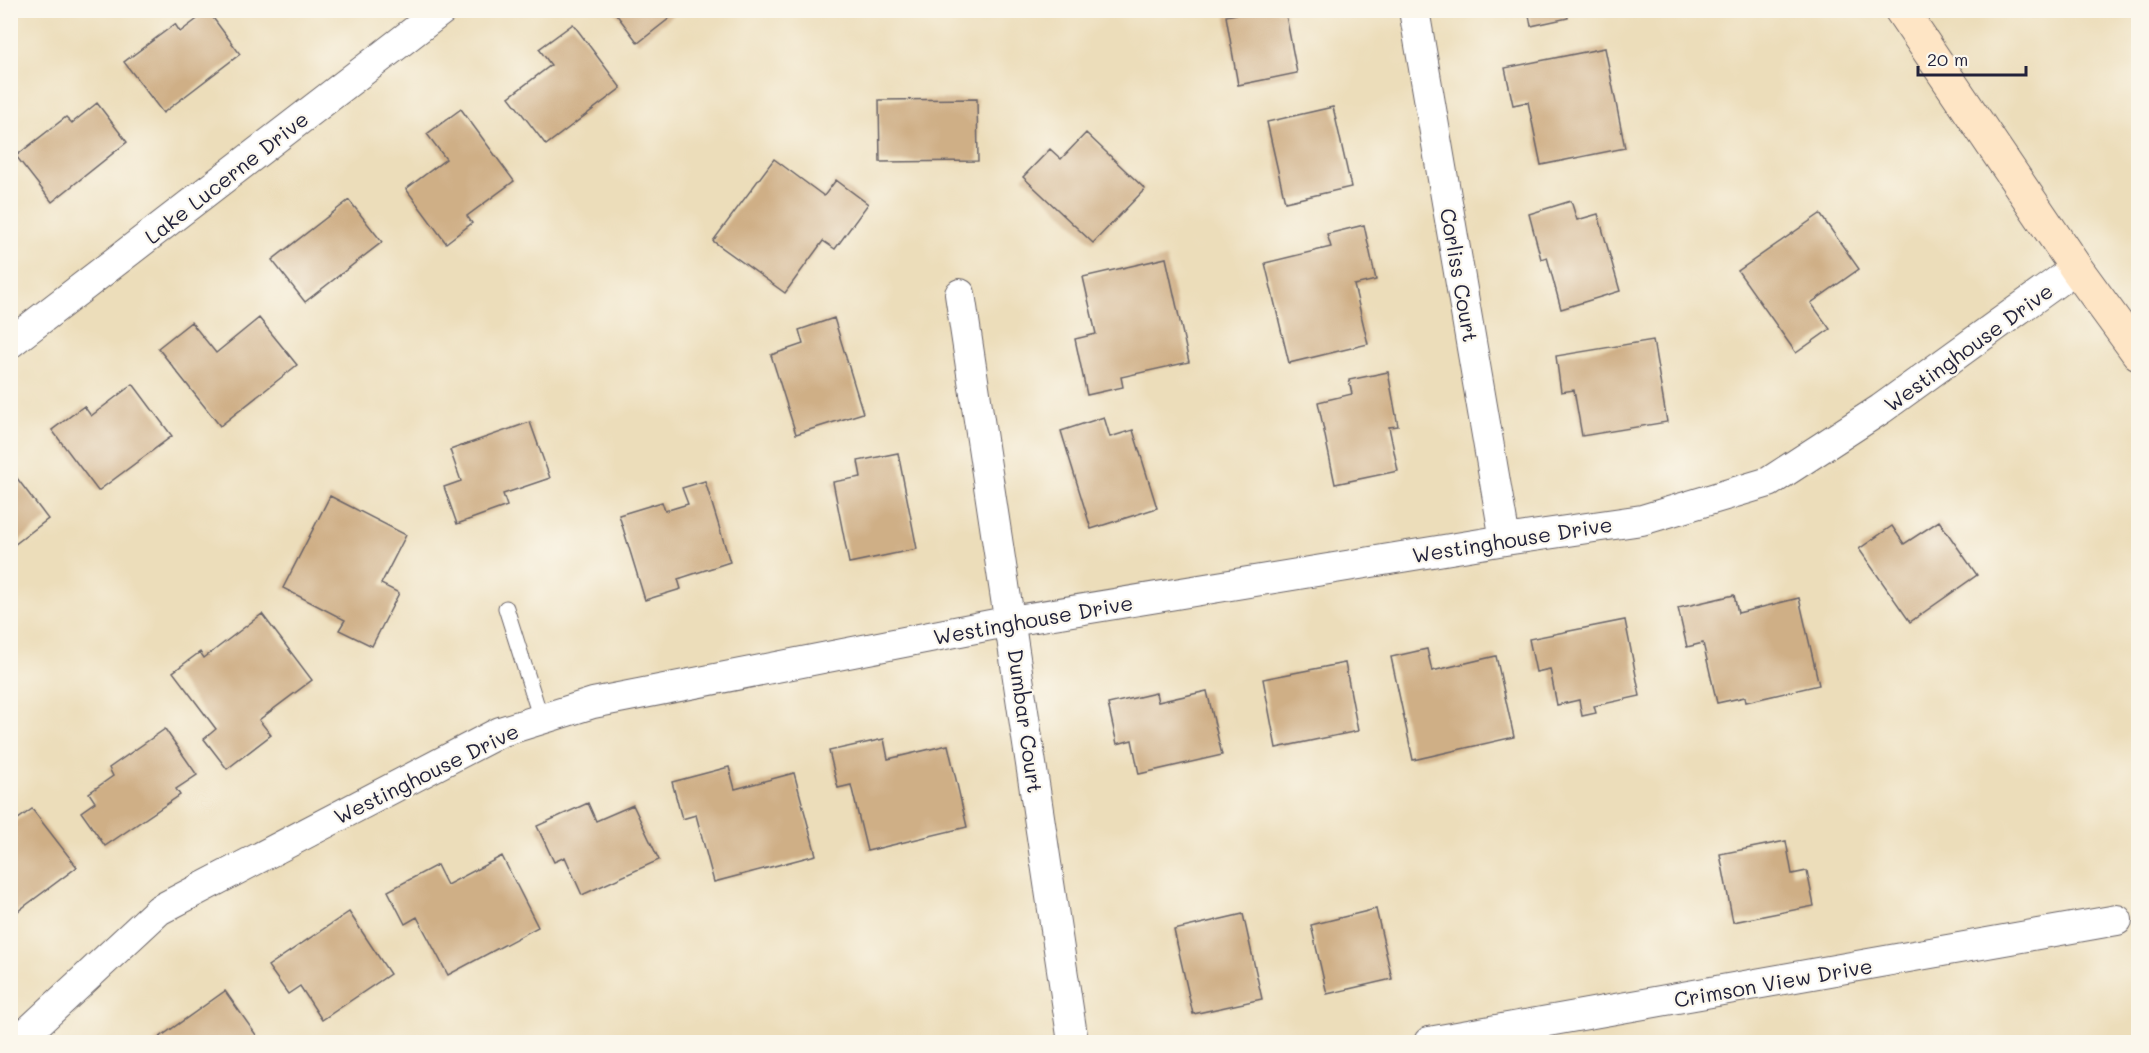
<svg xmlns="http://www.w3.org/2000/svg" width="2149" height="1053" viewBox="0 0 2149 1053" font-family="Mali,sans-serif">
<style>
.building{fill:#cfaf86}
.lines{fill:none;stroke-linecap:round;stroke-linejoin:round}
.lane-casing{stroke:#696367;stroke-width:17}
.street-casing{stroke:#696367;stroke-width:32}
.secondary-casing{stroke:#696367;stroke-width:35}
.lane{stroke:#fff;stroke-width:15}
.street{stroke:#fff;stroke-width:30}
.secondary{stroke:#fee5c5;stroke-width:33}
.labels{text-anchor:middle;dominant-baseline:central;stroke-width:4.5;stroke-linejoin:round;paint-order:stroke}
.street-label{font-size:21px;fill:#22223b;stroke:#fbf7ec}
</style>
<rect width="100%" height="100%" fill="#fbf7ec"/>
<filter id="ink" filterUnits="userSpaceOnUse"><feTurbulence type="fractalNoise" baseFrequency=".0167" numOctaves="2"/><feDisplacementMap in="SourceGraphic" scale="12" xChannelSelector="R" yChannelSelector="G"/><feConvolveMatrix kernelMatrix="1 2 1 2 8 2 1 2 1" color-interpolation-filters="sRGB"/></filter>
<filter id="wash" filterUnits="userSpaceOnUse"><feTurbulence type="fractalNoise" baseFrequency=".008" numOctaves="4" result="noise"/><feDisplacementMap in="SourceGraphic" scale="24" xChannelSelector="R" yChannelSelector="G"/><feGaussianBlur stdDeviation="1.35" result="paint"/><feColorMatrix in="noise" values="0 0 0 0 0 0 0 0 0 0 0 0 0 0 0 0 0 1.4 0 .05"/><feComposite in="paint" operator="in"/></filter>
<g filter="url(#wash)">
<rect width="100%" height="100%" fill="#ecddba"/>
<g id="blocks">
<path class="building" d="M613 10H680L638 43Z
M1242 10H1285L1297 73 1238 85 1226 16 1242 13Z
M1528 10H1567L1568 18 1531 26Z
M208 11 240 54 163 113 124 62 175 24 180 32Z
M573 24 621 88 546 145 509 97 551 65 539 49Z
M1605 48 1625 148 1541 165 1528 102 1513 105 1505 68Z
M977 99 978 161 880 162 879 100Z
M97 103 127 142 52 202 16 156 66 117 72 123Z
M1333 107 1351 187 1285 202 1267 122Z
M461 109 514 181 467 216 472 223 446 243 406 189 446 159 427 134Z
M1086 133 1145 189 1093 243 1023 177 1050 149 1061 159Z
M774 159 824 196 836 180 868 204 835 249 823 241 785 293 713 241Z
M349 200 382 242 305 302 272 260Z
M1571 201 1577 220 1598 214 1620 291 1561 309 1547 257 1541 259 1529 214Z
M1820 214 1859 269 1811 303 1830 329 1796 353 1738 271Z
M1364 225 1376 280 1354 285 1368 344 1289 363 1265 263 1331 247 1327 234Z
M1166 258 1189 362 1121 377 1123 387 1087 395 1075 339 1096 334 1083 277Z
M259 318 297 365 220 426 158 348 191 322 216 353Z
M834 318 863 413 796 434 771 355 803 344 799 330Z
M1653 340 1667 422 1582 436 1574 390 1561 392 1556 356Z
M1388 372 1398 426 1389 427 1398 471 1335 484 1318 402 1352 394 1349 380Z
M133 384 172 436 98 491 52 430 84 406 91 416Z
M1104 417 1110 437 1133 430 1157 508 1091 529 1061 431Z
M530 422 550 478 503 494 507 506 457 524 444 487 461 481 450 450Z
M898 453 917 549 849 563 833 482 861 477 858 461Z
M10 469 48 519 10 548Z
M705 481 730 562 678 579 681 589 645 600 619 515 662 502 665 511 688 504 682 488Z
M330 496 406 535 381 584 399 593 372 646 339 630 345 620 283 588Z
M1939 521 1977 575 1910 622 1859 549 1892 526 1904 544Z
M1734 595 1738 613 1799 598 1819 685 1746 702 1745 697 1717 703 1703 643 1687 647 1678 608Z
M262 614 312 680 259 720 271 735 227 769 204 739 216 729 173 672 200 652 204 658Z
M1625 620 1640 696 1594 706 1596 713 1582 716 1579 700 1557 705 1550 669 1536 672 1529 639Z
M1427 649 1432 671 1496 656 1514 737 1413 760 1391 657Z
M1345 663 1358 731 1276 748 1263 679Z
M1207 691 1222 755 1139 774 1132 740 1117 744 1108 704 1156 693 1158 702Z
M165 729 197 775 176 789 180 795 105 846 81 812 95 802 89 793 113 776 109 768Z
M884 739 888 759 948 745 967 827 867 851 851 785 838 788 829 751Z
M729 767 735 789 794 773 816 855 714 882 696 815 682 819 672 782Z
M588 803 596 821 633 805 659 860 582 895 565 857 554 862 537 826Z
M32 809 77 867 10 917V825Z
M1786 841 1792 874 1807 871 1814 906 1733 922 1720 854Z
M502 856 538 927 448 975 417 917 405 924 388 891 437 865 447 885Z
M1376 909 1392 979 1327 994 1311 925Z
M349 912 390 974 322 1020 300 986 288 994 268 966Z
M1243 914 1262 999 1193 1014 1174 930Z
M225 991 261 1042H153Z"/>
</g>
</g>
<g filter="url(#ink)">
<use href="#blocks" fill-opacity="0" stroke="#696367" stroke-width="1.5"/>
<g class="lines">
<g class="lane-casing">
<path id="lane" d="M506 608 541 719"/>
</g>
<g class="street-casing">
<path id="street" d="M1414 10 1505 540
M960 294 1073 1042
M10 343 442 10
M17 1042 159 910 500 732 593 703 1011 621 1505 540 1642 520 1769 482 1881 409 2076 268
M1429 1042 2117 920"/>
</g>
<g class="secondary-casing">
<path id="secondary" d="M1901 10 2076 268 2138 353"/>
</g>
<use href="#lane" class="lane"/>
<use href="#street" class="street"/>
<use href="#secondary" class="secondary"/>
</g>
</g>
<g class="labels">
<g class="street-label">
<text transform="translate(226 177) rotate(-38)">Lake Lucerne Drive</text>
<text transform="translate(1460 275) rotate(80)">Corliss Court</text>
<text transform="translate(1968 347) rotate(-36)">Westinghouse Drive</text>
<text transform="translate(1512 539) rotate(-9)">Westinghouse Drive</text>
<text transform="translate(1033 619) rotate(-10)">Westinghouse Drive</text>
<text transform="translate(1026 721) rotate(82)">Dumbar Court</text>
<text transform="translate(426 773) rotate(-26)">Westinghouse Drive</text>
<text transform="translate(1773 982) rotate(-10)">Crimson View Drive</text>
</g>
</g>
<rect width="2149" height="1053" fill="none" stroke="#fbf7ec" stroke-width="36"/>
<path d="M1918 66v9h108v-9" fill="none" stroke="#22223b" stroke-width="3"/>
<text x="1927" y="66" font-size="18" fill="#22223b" stroke="#fbf7ec" stroke-width="4.5" paint-order="stroke">20 m</text>
</svg>
